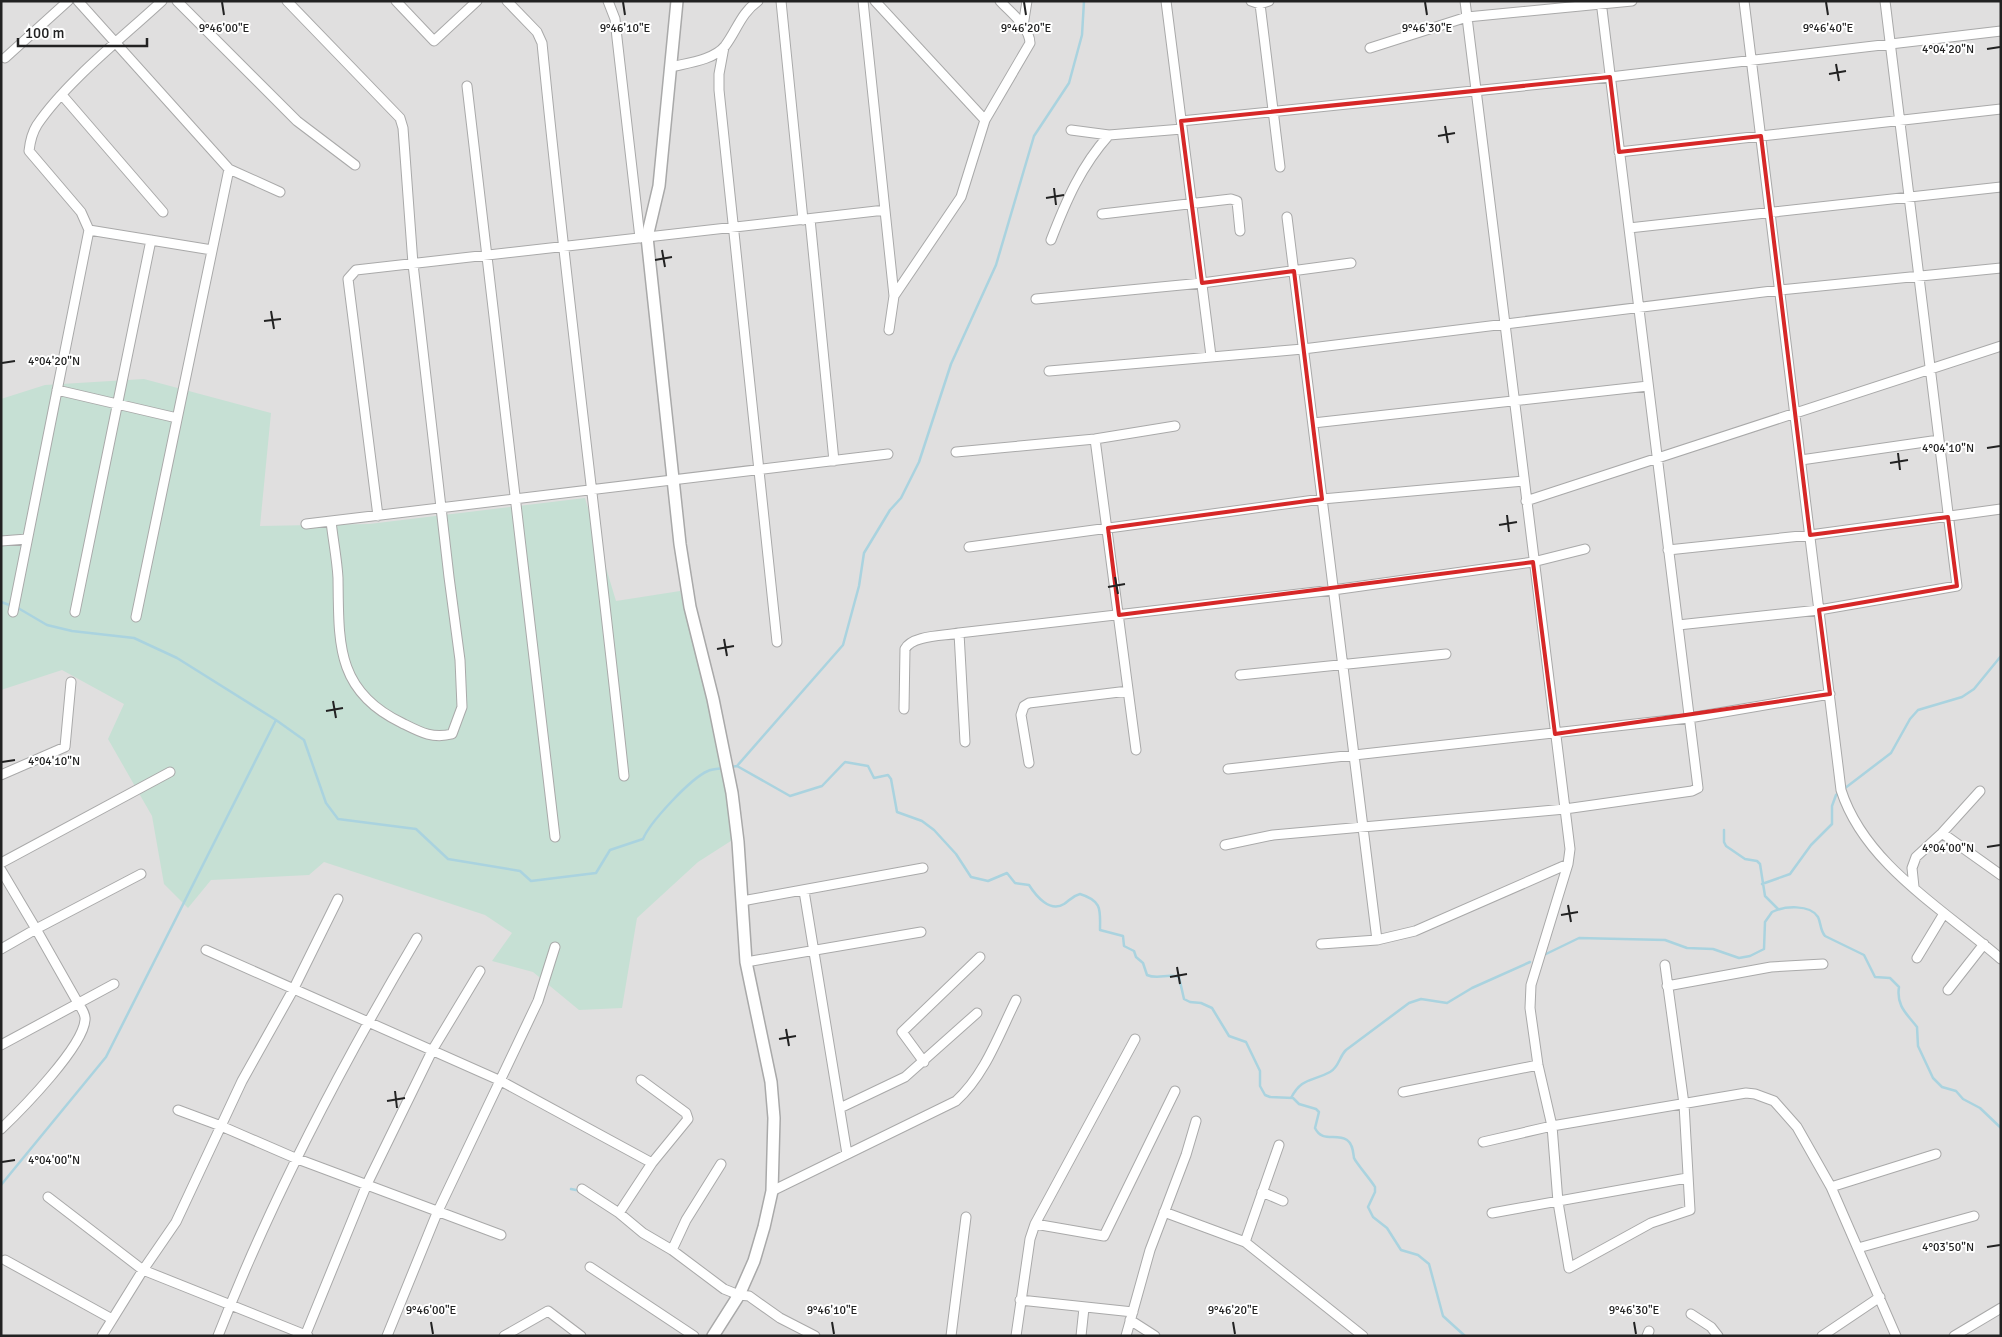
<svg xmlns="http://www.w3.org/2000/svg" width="2002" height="1337" viewBox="0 0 2002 1337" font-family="Signika,sans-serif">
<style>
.residential{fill:#e0dfdf}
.wetland{fill:#c6e0d4}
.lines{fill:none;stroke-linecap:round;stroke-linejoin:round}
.stream{stroke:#aad3df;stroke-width:2.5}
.minor-casing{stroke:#a9a9a9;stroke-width:11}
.tertiary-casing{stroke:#a9a9a9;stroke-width:14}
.minor{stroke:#fff;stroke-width:9}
.tertiary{stroke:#fff;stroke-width:11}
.marked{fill:none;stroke:#d62828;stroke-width:4;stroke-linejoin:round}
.ticks{fill:none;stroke:#222;stroke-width:2}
.ticks-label{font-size:12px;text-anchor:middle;fill:#222;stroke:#fff;stroke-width:4;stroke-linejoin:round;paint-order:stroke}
</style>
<rect width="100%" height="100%" fill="#f2efe9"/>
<path class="residential" d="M1 1H2001V1336H1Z"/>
<path class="wetland" d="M144 379 271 413 260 526 369 524 585 498 616 601 680 591 716 730 734 839 698 862 637 918 622 1008 579 1010 533 972 492 961 512 933 485 915 324 862 309 875 211 880 188 908 164 884 152 816 108 739 124 704 62 670 1 690V399L45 385Z"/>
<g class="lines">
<path class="stream" d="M1 602 18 608 47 625 72 631 134 638 177 658 276 720 304 740 326 803 338 819 416 829 448 859 520 871 531 881 596 873 610 850 643 839C650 822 691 778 708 771 712 769 719 769 723 768
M737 766 843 645 859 586 864 553 890 510 901 498 919 462 951 364 996 265 1034 136 1069 83 1082 35 1084 1
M731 767 737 766 790 796 822 786 845 762 868 766 874 778 888 775 891 779 897 812 922 821 934 830 956 854 971 877 988 881 1007 873 1015 883 1029 885C1036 896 1050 913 1064 904 1070 900 1072 896 1080 894 1103 901 1100 911 1100 930L1123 936 1124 946 1134 951 1136 957 1143 963 1147 975C1158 980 1168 973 1179 977L1184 999 1190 1002 1201 1003 1212 1008 1229 1036 1246 1042 1260 1071V1086L1265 1095 1270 1097 1293 1098 1299 1104 1316 1109 1319 1112 1315 1128C1322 1143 1336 1133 1347 1140 1353 1144 1353 1152 1354 1158 1356 1163 1371 1180 1375 1187V1192L1368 1207 1373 1217 1387 1228 1401 1250 1418 1255 1429 1264 1443 1316 1465 1336
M1724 830V842L1726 846 1745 859 1757 861 1760 864 1765 896 1778 909
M1762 884 1790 874 1811 845 1832 824V806L1836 795 1891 753 1910 719 1918 710 1962 697 1974 689 2001 656
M1546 954 1579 938 1665 940 1687 948 1713 949 1739 958 1750 956 1764 949 1765 922 1772 912C1784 906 1810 904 1818 917 1821 923 1820 930 1825 936L1864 955 1875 977 1890 978 1899 987C1896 1006 1907 1014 1917 1027L1918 1046 1933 1078 1942 1087 1956 1091 1963 1099 1980 1108 2001 1128
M1291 1098C1302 1077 1312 1082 1330 1072 1339 1067 1339 1057 1346 1050L1409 1003 1421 999 1447 1003 1472 988 1530 962
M1 1185 106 1057 276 720
M571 1189 581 1191"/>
<g class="minor-casing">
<path id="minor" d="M78 1 229 169 280 192
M177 1 297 121 355 165
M287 1 400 118 403 128 413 264 449 577 460 660 462 707 452 734C432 739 420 732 402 723 335 691 339 642 338 578 337 559 333 540 331 521
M396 1 434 41 477 1
M507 1 537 32 542 43C566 288 598 532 624 776
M608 1 615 19 617 38 640 238
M781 1 803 220
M863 1 894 296 889 330
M875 1 985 120
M1166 1 1211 356
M1251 1 1260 4 1269 1
M1744 1 1841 790C1865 865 1945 910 2001 959
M1260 4 1280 167
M1023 26 1027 1
M724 47 719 74V90L777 642
M1370 48 1467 17 1632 1
M5 58 68 1
M671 67C687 63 714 60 725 46 737 30 741 13 758 1
M467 86 555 837
M62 95 163 212
M1181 121 1610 77 2001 31
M1071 130 1109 135 1182 129
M1619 152 2001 109
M1102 214 1231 199 1237 201 1240 231
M1287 217 1377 940
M810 219 834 461
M1629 228 2001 187
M89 230 212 250
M1051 240C1066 201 1081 166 1109 135
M894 296 961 197 985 120 1030 43C1029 26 1011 13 1000 1
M1036 299 1202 283 1351 263
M1049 371 1303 349 1780 290 2001 268
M57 390 177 418
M1313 423 1648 386
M1095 439 1136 750
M956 452 1095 439 1175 426
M1801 460 1939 440
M1526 501 2001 346
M378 516 348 279 356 270 885 210
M306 524 888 454
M1 541 27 539
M969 547 1322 499 1524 481
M1668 550 1810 535 2001 509
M13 612 89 230 81 212 29 151C30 142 32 133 37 125 66 82 122 38 162 1
M75 612 151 240
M136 617 229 169
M1678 625 1819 610 1957 586 1885 1
M1240 675 1446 654
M904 709 905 649C912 635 945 636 959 633
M965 742 959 633 1333 590 1533 562 1585 549
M1029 763 1021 715 1024 706 1029 703 1128 691
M1228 769 1689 718 1830 694
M1 775 65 747 71 682
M1942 833 2001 875
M1225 845 1273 835 1565 809 1692 791 1698 788 1601 1
M1 863 170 772
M1568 864 1531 985 1530 1008 1538 1065 1552 1126 1558 1202 1569 1268 1651 1223 1690 1210 1684 1104 1665 965
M1 870 36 929 1 949
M1914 887 1912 868 1916 857 1942 833 1980 791
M804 891 847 1154
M742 901 923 868
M1321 944 1377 940 1415 931 1568 864 1570 849 1465 1
M206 950 501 1081 652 1163
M1917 958 1943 915
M746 962 921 932
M1667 986 1771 967 1823 964
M1948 990 1984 944
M1 1045 114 984
M924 1062 902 1032 980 957
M1403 1092 1538 1065
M840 1108 905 1077 977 1013
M178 1110 221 1126 295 1158 501 1235
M1 1129C21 1110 83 1047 85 1020 86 1014 81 1008 78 1003L36 929 141 874
M1483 1142 1552 1126 1746 1093 1755 1094 1774 1101 1797 1127 1831 1187 1896 1336
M1831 1187 1936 1154
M582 1189 619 1213 643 1233 672 1250 724 1289 739 1295 749 1296 780 1318 815 1336
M772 1191 956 1101C985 1075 999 1034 1016 1000
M1262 1192 1283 1201
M48 1197 143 1270 308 1336
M1164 1212 1245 1242 1363 1336
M619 1213 652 1163 688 1119 686 1113 641 1080
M1492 1213 1687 1178
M1035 1224 1104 1236 1175 1091
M1245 1242 1279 1145
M1858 1248 1974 1216
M672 1250 686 1220 721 1164
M5 1260 112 1319
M590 1267 694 1336
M1020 1300 1133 1312
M1691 1314 1711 1327 1718 1336
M1130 1320 1155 1336
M102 1336 143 1270 176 1222 242 1081 293 990 338 899
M218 1336C272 1197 341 1066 417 938
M305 1336 367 1184 433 1049 480 971
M387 1336 437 1213 538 1001 555 947
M504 1336 548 1311 581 1336
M951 1336 966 1217
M1016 1336 1030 1239 1035 1224 1135 1039
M1081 1336 1084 1308
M1126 1336 1150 1250 1186 1155 1196 1121
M1647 1336 1649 1331
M1822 1336 1880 1297
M1954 1336 2001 1308"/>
</g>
<g class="tertiary-casing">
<path id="tertiary" d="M677 1 659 186 647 237 680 544 690 607 713 699 732 793 738 842 746 962 771 1082 774 1118 772 1191 764 1227 754 1261 739 1295 713 1336"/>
</g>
<use href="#minor" class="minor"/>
<use href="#tertiary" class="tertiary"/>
</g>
<path class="marked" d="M1610 77 1619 152 1761 136 1810 535 1948 517 1957 586 1819 610 1830 694 1555 734 1533 562 1119 615 1108 528 1322 499 1294 271 1202 283 1181 121Z"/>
<path class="ticks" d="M222 2 224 15M623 2 625 15M1024 2 1026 15M1425 2 1427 15M1826 2 1828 15M1987 49 2000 47M1836 64 1839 81M1829 74 1846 71M1445 126 1448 143M1438 136 1455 133M1054 188 1056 205M1046 198 1064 195M662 250 665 267M655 260 672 257M271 311 274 329M264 321 281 319M2 363 15 361M1987 448 2000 446M1898 453 1900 470M1890 463 1908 460M1507 515 1509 532M1499 525 1517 522M1115 577 1118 594M1108 587 1125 584M724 639 727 656M717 649 734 646M333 701 336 718M326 711 343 708M2 762 15 760M1987 847 2000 845M1568 905 1571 922M1561 915 1578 912M1177 967 1180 984M1170 977 1187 974M786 1029 789 1046M779 1039 796 1036M395 1091 397 1108M387 1101 405 1098M2 1162 15 1160M1987 1247 2000 1245M431 1322 433 1334M832 1322 834 1334M1233 1322 1235 1334M1634 1322 1636 1334"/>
<g class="ticks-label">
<text x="224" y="32">9°46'00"E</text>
<text x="625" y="32">9°46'10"E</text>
<text x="1026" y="32">9°46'20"E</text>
<text x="1427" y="32">9°46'30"E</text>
<text x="1828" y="32">9°46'40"E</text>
<text x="1948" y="53">4°04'20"N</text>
<text x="54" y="365">4°04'20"N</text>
<text x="1948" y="452">4°04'10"N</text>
<text x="54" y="765">4°04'10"N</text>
<text x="1948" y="852">4°04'00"N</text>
<text x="54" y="1164">4°04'00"N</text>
<text x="1948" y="1251">4°03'50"N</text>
<text x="431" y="1314">9°46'00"E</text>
<text x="832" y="1314">9°46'10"E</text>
<text x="1233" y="1314">9°46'20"E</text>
<text x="1634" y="1314">9°46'30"E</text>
</g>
<rect width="2002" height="1337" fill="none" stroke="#222222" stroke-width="5"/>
<path d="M18 38v8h129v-8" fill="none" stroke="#222222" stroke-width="2.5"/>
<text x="25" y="38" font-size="15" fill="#222222" stroke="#ffffff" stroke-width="4" paint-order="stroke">100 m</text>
</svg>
